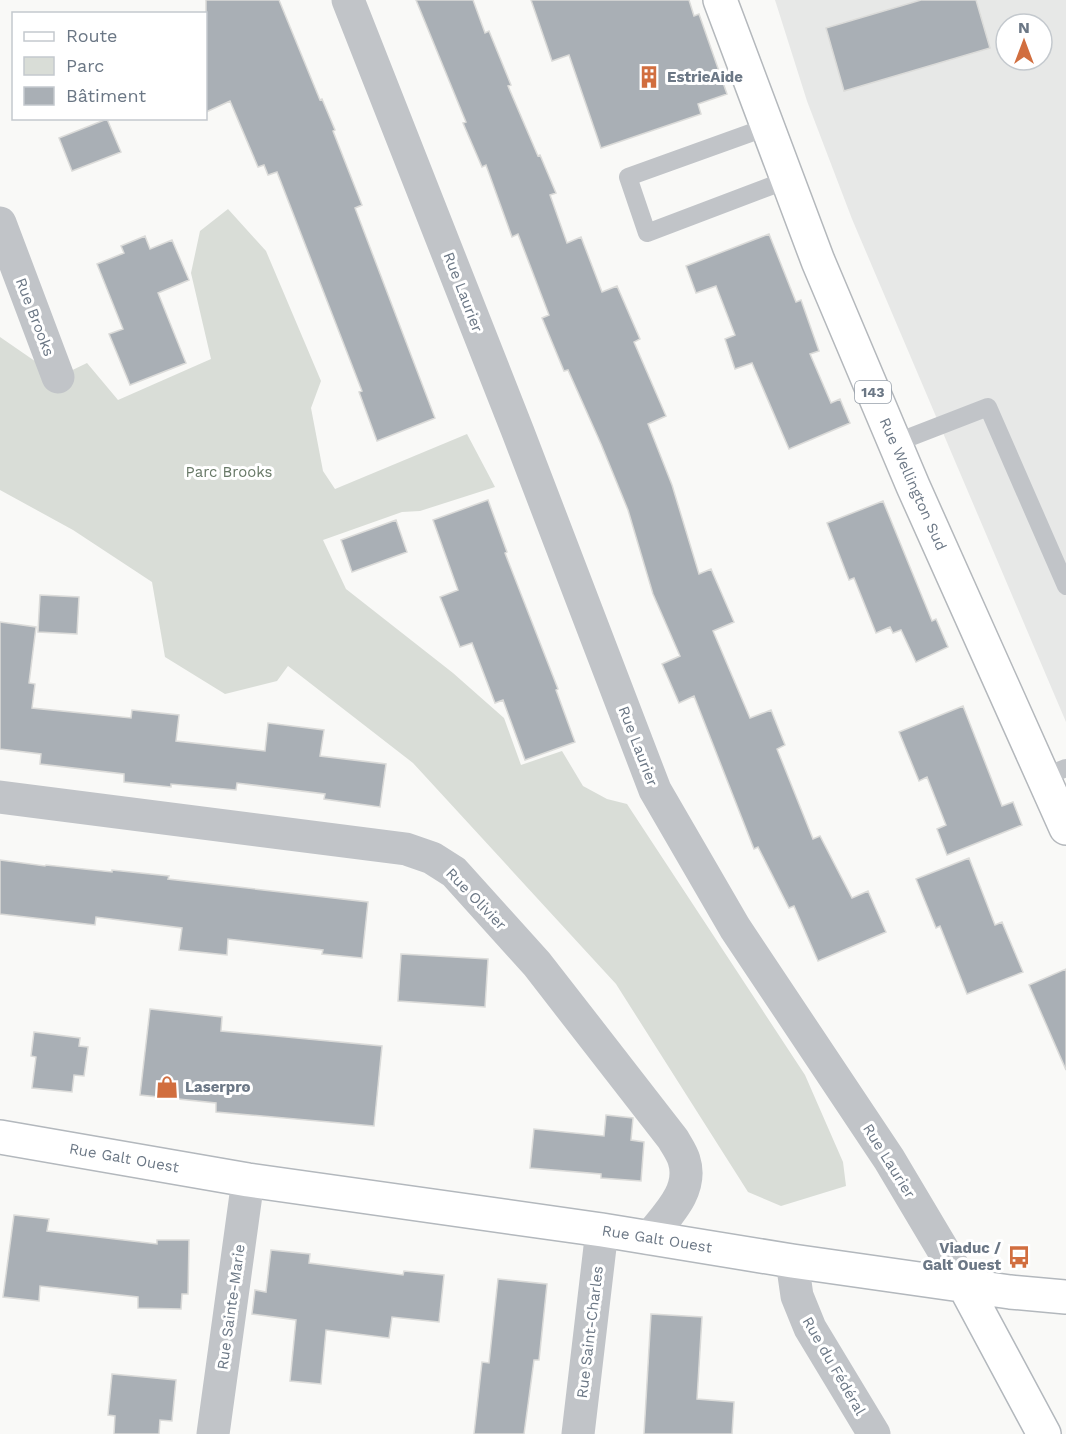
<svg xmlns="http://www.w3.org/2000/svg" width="1066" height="1434" viewBox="0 0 1066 1434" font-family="'Work Sans',sans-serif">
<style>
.built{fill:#e7e8e7;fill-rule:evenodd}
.green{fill:#d9ddd7}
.building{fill:#a9afb5;stroke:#dbdbd9;stroke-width:1.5}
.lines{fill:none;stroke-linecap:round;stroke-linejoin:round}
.secondary-casing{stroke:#b3b8bd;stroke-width:36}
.primary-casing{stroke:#b4b8bc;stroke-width:36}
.lane{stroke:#c1c4c8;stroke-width:18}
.street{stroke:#c1c4c8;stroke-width:33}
.secondary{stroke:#fff;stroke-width:33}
.primary{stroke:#fff;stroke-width:33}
.labels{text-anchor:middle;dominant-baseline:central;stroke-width:6;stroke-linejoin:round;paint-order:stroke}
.shield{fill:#fff;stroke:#97a0aa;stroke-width:1.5}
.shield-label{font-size:14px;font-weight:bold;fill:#6b7785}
.poi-label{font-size:15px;font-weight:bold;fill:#6b7785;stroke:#fff;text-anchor:start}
.street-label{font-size:15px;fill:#6b7785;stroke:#fff}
.park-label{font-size:15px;fill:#677866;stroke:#fff}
</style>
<rect width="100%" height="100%" fill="#f9f9f7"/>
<path class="built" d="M775 0H1066V722L852 219 807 101ZM1006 24H1042V60H1006Z"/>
<path class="green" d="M228 209 266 251 321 381 311 408 323 471 335 489 467 434 495 487 420 511 402 512 323 540 346 589 453 673 504 718 521 765 562 751 583 786 607 799 627 804 805 1075 843 1162 846 1186 781 1206 748 1192 616 984 413 763 288 666 277 681 225 694 165 657 152 582 73 530 0 490V337L58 377 87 363 118 400 211 359 191 273 200 231Z"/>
<path class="building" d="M206 0H279L320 100 322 99 335 130 333 131 362 205 355 208 435 418 377 441 359 392 362 391 277 172 268 175 264 165 258 167 230 101 206 112Z
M416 0H473L485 33 489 31 511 85 508 86 538 156 540 155 556 193 550 195 567 243 581 237 602 292 617 286 640 339 634 342 666 416 648 424 672 485 699 574 711 569 734 622 713 631 750 718 771 710 785 745 777 749 813 839 820 836 852 898 868 891 886 932 818 961 794 906 789 908 758 847 754 849 694 696 679 703 662 664 680 656 653 594 628 510 601 444 568 370 564 371 542 318 549 315 518 234 512 237 486 165 482 167 463 123 466 122Z
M531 0H689L694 16 699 14 727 94 698 104 701 114 601 148 569 55 552 61Z
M921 0H976L990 48 844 91 826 28Z
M107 119 121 152 72 171 59 138Z
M769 234 796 302 801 300 819 351 810 354 831 403 840 399 850 423 789 449 752 363 735 369 725 339 735 335 716 286 696 293 686 266Z
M145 236 150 249 172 240 189 280 158 293 186 363 130 385 109 334 123 329 97 264 124 253 121 246Z
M488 500 507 552 505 553 558 689 556 690 575 742 525 760 503 700 495 703 472 643 460 647 440 597 458 590 433 520Z
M883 501 932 621 936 619 948 647 916 662 901 630 893 633 890 627 876 633 854 578 849 580 827 523Z
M396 520 407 552 352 572 341 540Z
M40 595 79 597 77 634 38 632Z
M0 622 36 627 29 683 35 684 32 708 131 718 132 710 179 715 176 741 265 751 268 723 324 730 320 756 386 764 380 807 324 799 325 794 237 783 236 790 171 784V787L124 782V774L40 764 41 754 0 749Z
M963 706 1002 806 1013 802 1022 825 947 855 937 829 946 825 927 777 919 781 899 732Z
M969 858 995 925 1002 922 1023 972 967 994 940 926 936 928 916 879Z
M0 860 45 866 46 865 112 872V870L169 876 168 879 368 902 362 958 322 954 323 950 228 939 227 955 179 950 182 928 96 917 95 925 0 914Z
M401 954 488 959 485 1007 398 1001Z
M1066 969V1070L1029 985Z
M150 1009 222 1017 221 1031 382 1046 374 1126 216 1112V1103L140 1095Z
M34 1032 80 1038 79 1046 88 1047 84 1076 74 1075 72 1092 32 1088 36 1057 31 1056Z
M606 1115 633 1118 631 1140 644 1142 641 1181 601 1178V1174L530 1168 534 1129 604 1136Z
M14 1215 49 1219 47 1231 157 1244V1240H189L188 1294H182L181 1309 138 1308V1297L40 1286 39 1301 3 1297Z
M271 1250 310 1254 309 1263 403 1275 404 1271 444 1275 439 1322 392 1317 389 1338 326 1330 321 1384 290 1381 296 1320 252 1314 255 1290 266 1292Z
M498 1279 547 1284 539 1360H534L524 1434H474L482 1362 489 1363Z
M651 1314 702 1317 697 1399 734 1402 732 1434H644Z
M112 1374 176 1380 172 1421 160 1420 159 1434H114L115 1416 108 1415Z"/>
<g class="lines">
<g class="secondary-casing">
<path id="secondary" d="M0 1137 248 1180 602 1230 792 1261 1010 1292 1066 1297
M964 1285 1044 1434"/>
</g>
<g class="primary-casing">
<path id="primary" d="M720 0 818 261 913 486 1066 828"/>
</g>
<path class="lane" d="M767 127 628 177 647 233 787 180
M895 443 988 407 1066 586
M1043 777 1066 768"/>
<path class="street" d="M348 0 518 432 655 790 735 928 889 1159 964 1285
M0 223 58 377
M0 797 406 849 432 858 454 872 537 964 673 1139C677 1146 682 1153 684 1160 694 1191 666 1216 649 1238
M792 1261 797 1296 810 1328 874 1434
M213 1434 248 1180
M578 1434 602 1230"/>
<use href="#secondary" class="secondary"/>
<use href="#primary" class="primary"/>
</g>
<defs>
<g id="building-bare" transform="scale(1.8)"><path d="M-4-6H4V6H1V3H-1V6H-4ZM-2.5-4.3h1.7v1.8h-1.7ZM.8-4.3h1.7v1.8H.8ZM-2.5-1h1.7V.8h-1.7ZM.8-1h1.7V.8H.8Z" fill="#d16e3f" stroke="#fff" stroke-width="2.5" paint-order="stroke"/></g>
<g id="shop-bare" transform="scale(1.8)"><path d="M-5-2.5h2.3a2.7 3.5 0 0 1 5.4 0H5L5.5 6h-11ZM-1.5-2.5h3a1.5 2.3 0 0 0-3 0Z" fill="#d16e3f" stroke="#fff" stroke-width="2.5" paint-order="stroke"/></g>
<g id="bus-bare" transform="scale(1.8)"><path d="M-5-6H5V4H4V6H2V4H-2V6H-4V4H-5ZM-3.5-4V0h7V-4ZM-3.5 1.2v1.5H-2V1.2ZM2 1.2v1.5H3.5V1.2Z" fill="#d16e3f" stroke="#fff" stroke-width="2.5" paint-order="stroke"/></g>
</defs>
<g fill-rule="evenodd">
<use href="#building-bare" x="649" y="77"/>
<use href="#shop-bare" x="167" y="1087"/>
<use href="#bus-bare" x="1019" y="1257"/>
</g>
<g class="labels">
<rect class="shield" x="855" y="381" width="36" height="22" rx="4.5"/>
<g class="shield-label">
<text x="873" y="392">143</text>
</g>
<g class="poi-label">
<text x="667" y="77">EstrieAide</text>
<text x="185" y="1087">Laserpro</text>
<text x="1001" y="1248" text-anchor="end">Viaduc /<tspan x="1001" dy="17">Galt Ouest</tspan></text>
</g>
<g class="street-label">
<text transform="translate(463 292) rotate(69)">Rue Laurier</text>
<text transform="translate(35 317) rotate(69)">Rue Brooks</text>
<text transform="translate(913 484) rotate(66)">Rue Wellington Sud</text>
<text transform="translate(638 746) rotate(69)">Rue Laurier</text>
<text transform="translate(476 899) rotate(46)">Rue Olivier</text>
<text transform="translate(124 1158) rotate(10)">Rue Galt Ouest</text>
<text transform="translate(889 1161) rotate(58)">Rue Laurier</text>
<text transform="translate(657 1239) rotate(9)">Rue Galt Ouest</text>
<text transform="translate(231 1307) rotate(-82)">Rue Sainte-Marie</text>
<text transform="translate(590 1332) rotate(-83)">Rue Saint-Charles</text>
<text transform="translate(834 1366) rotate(60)">Rue du Fédéral</text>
</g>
<g class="park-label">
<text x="229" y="472">Parc Brooks</text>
</g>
</g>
<rect x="12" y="12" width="195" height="108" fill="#ffffff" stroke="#c4c9ce" stroke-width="1.5"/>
<rect x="24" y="32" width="30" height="9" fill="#ffffff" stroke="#c4c9ce" stroke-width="1.5"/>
<text x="66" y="42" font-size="18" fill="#6b7785">Route</text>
<rect x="24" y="57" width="30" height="18" fill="#d9ddd7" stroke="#c4c9ce" stroke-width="1.5"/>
<text x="66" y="72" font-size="18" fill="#6b7785">Parc</text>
<rect x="24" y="87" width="30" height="18" fill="#a9afb5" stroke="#c4c9ce" stroke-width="1.5"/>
<text x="66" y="102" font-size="18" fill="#6b7785">Bâtiment</text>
<g transform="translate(1024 42)"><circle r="28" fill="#ffffff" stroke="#c4c9ce" stroke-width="1.5"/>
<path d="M0-4.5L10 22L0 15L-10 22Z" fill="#d16e3f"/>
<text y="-9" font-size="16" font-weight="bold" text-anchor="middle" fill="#6b7785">N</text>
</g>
</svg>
